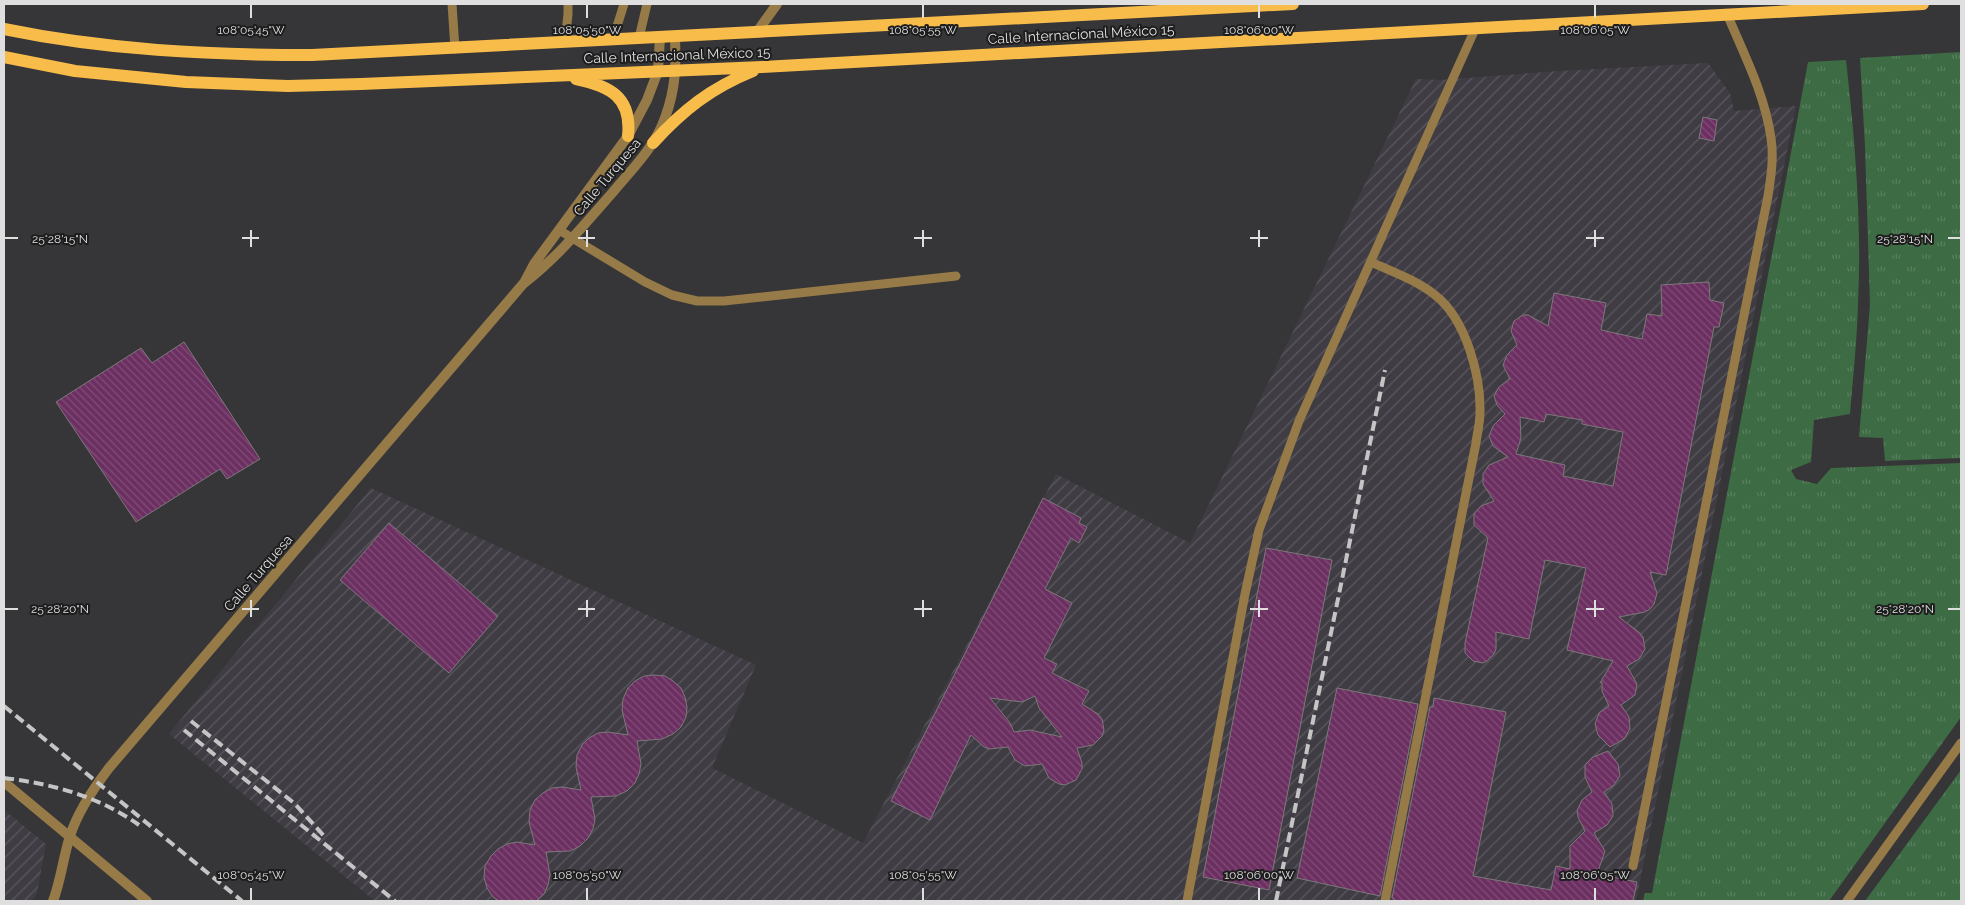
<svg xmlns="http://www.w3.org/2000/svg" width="1965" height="905" viewBox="0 0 1965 905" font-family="Raleway,sans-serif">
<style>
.industrial{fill:url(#industrial-furrows)}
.grass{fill:url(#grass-tufts)}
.building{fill:url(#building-back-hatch);stroke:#7c797b;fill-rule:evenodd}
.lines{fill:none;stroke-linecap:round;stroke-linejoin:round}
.service{stroke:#967a48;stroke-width:9}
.minor{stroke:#967a48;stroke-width:10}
.tertiary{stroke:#967a48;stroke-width:10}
.primary{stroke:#f7bc4a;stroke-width:12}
.rail{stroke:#c5c5c6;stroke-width:4;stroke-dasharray:10 5;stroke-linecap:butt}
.ticks{fill:none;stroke:#dfdfe0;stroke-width:2}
.labels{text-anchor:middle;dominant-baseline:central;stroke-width:4;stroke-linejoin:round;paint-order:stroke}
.street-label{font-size:14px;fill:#dfdfe0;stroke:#1d1d1e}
.ticks-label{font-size:12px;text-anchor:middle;fill:#dfdfe0;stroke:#1d1d1e;stroke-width:4;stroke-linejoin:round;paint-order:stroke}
</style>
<defs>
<pattern id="industrial-furrows" width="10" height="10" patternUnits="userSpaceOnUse" patternTransform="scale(1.25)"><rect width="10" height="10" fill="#403c44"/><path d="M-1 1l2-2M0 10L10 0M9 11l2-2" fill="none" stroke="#5b585f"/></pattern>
<pattern id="grass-tufts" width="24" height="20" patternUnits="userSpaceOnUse" patternTransform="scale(1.25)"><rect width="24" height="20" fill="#3d6b44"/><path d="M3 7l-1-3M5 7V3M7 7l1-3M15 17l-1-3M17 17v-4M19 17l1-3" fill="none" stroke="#59805f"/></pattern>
<pattern id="building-back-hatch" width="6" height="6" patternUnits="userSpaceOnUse" patternTransform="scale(1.25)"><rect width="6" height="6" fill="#6c2f61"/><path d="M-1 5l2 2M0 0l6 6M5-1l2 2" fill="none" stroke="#814d77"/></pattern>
</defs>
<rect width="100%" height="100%" fill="#363537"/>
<path class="industrial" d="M1708 63 1730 93 1734 111 1796 106 1636 901H375L169 734 371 488 756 665 712 768 863 843 1056 474 1190 543 1416 79 1441 80 1558 71Z
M4 810 46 844 37 893 32 901H4Z"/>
<path class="grass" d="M1961 52V458L1885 461 1883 438 1859 437 1870 305 1865 147 1860 58Z
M1846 60C1855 140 1862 223 1858 304 1857 341 1853 378 1850 414L1814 420 1811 462 1791 470 1796 479 1817 484 1831 468 1961 463V717L1829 901H1643L1645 893H1652L1808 62Z
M1961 770V901H1865Z"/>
<path class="building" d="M1703 117 1717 120 1714 141 1699 138Z
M1709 282 1710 300 1724 303 1719 327H1714L1666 575 1650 572 1657 593 1654 604 1650 609 1645 612 1619 617 1640 633 1643 637 1645 649 1639 659 1627 666 1637 684 1635 695 1621 705 1629 717 1630 729 1624 739 1610 747 1598 735 1595 724 1599 713 1609 706 1602 691V682L1600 683 1613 661 1567 650 1586 568 1545 560 1529 639 1496 632V649L1494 654 1487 661 1483 663 1473 661 1465 653V643L1488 538 1474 525V514L1481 506 1494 501 1483 484V474L1489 465 1508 457 1493 446 1489 436 1493 426 1505 414 1497 405 1494 396 1499 387 1510 379 1503 365 1507 355 1517 345 1511 331 1514 321 1523 315H1528L1548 326 1554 293 1606 303 1601 330 1642 339 1647 314 1662 316 1661 285ZM1546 414 1582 420V424L1623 432 1613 486 1563 476 1565 465 1516 454 1521 438 1520 417 1544 422Z
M184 342 260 459 227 479 220 469 136 522 56 402 141 348 152 363Z
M1043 498 1081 518 1079 523 1087 527 1079 543 1071 538 1045 589 1072 603 1044 658 1057 664 1052 673 1089 691 1082 704 1098 714 1102 719 1104 730 1102 736 1093 745 1077 748 1082 763V769L1076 780 1065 785 1059 784 1049 778 1042 764 1025 766 1015 760 1008 747 989 749 984 747 971 735 930 820 891 801ZM1035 696 1039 708 1062 737 1030 730 1014 732 1010 723 990 698 1022 702Z
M389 523 498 616 449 673 340 580Z
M1266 548 1332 560 1269 890 1203 877Z
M654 675 665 676 673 681 681 688 685 697 687 707 686 717 681 727 673 734 662 739 637 741 641 764 639 774 635 783 627 791 616 796 591 797 595 819 593 829 588 838 580 846 570 851 546 852 550 875 548 885 544 894 536 901H499L493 897 487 888 484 877 485 866 491 856 498 849 507 844 517 842 535 845 529 822 530 810 535 800 543 793 552 788 562 787 581 790 576 767 577 755 582 745 589 738 598 733 608 732 628 735 622 710 623 699 628 688 635 681 644 676Z
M1337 688 1418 704 1380 896 1297 878Z
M1434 698 1506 712 1473 876 1551 890 1556 866 1570 869V846L1585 831 1578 817 1577 811 1582 800 1592 792 1585 777V765L1593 757 1608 751 1618 764 1620 776 1613 786 1604 792 1612 804 1613 816 1607 825 1594 833 1605 851 1597 874 1637 882 1633 901H1394V899L1392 898 1430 707H1433Z"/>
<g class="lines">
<path class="service" d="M452 4 455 49
M639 38 647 4
M613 39 624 4
M565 42 568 14V4
M559 230 645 282 672 295 697 301H724L956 276
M1371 262C1393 272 1416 280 1435 295 1466 319 1481 376 1480 413 1480 423 1477 434 1476 443L1385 901
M1633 866 1768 196C1771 177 1774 157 1771 138 1765 95 1744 54 1727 14
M1187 901 1245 594 1259 530 1299 421 1476 27
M1847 901 1961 743"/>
<path class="minor" d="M757 32 777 4"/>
<path class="tertiary" d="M525 281 534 264 628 136 647 100 658 71 660 37
M4 782 147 901
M53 901C61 880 63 858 70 836 78 811 93 789 109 768L523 284C558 257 584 225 613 192 632 169 655 147 665 118 676 88 676 66 675 36"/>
<path class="primary" d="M4 29C106 50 208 55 312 55L1293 4
M4 57 75 71 186 82 288 86 361 84 762 67 1923 4
M576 79C610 86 632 97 628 136
M653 143C683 110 711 88 753 71"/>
<path class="rail" d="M4 706 242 901
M191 721 294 803 325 837
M184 730 395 901
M4 778C53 784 98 796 139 825
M1276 901 1385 370"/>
</g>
<path class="ticks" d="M251 5V18M587 5V18M923 5V18M1259 5V18M1595 5V18M251 230V247M587 230V247M923 230V247M1259 230V247M1595 230V247M5 238H18M242 238H259M578 238H595M914 238H932M1250 238H1268M1586 238H1604M1948 238H1960M251 600V617M587 600V617M923 600V617M1259 600V617M1595 600V617M5 609H18M242 609H259M578 609H595M914 609H932M1250 609H1268M1586 609H1604M1948 609H1960M251 888V900M587 888V900M923 888V900M1259 888V900M1595 888V900"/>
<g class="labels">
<g class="street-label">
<text transform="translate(1081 34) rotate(-3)">Calle Internacional México 15</text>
<text transform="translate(677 55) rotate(-2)">Calle Internacional México 15</text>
<text transform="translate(607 177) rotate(-50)">Calle Turquesa</text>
<text transform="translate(258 573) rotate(-49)">Calle Turquesa</text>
</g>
</g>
<g class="ticks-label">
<text x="251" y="34">108°05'45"W</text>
<text x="587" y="34">108°05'50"W</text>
<text x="923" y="34">108°05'55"W</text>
<text x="1259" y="34">108°06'00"W</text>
<text x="1595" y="34">108°06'05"W</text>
<text x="1905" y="243">25°28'15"N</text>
<text x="60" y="243">25°28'15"N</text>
<text x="1905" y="613">25°28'20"N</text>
<text x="60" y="613">25°28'20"N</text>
<text x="251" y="879">108°05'45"W</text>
<text x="587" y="879">108°05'50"W</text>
<text x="923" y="879">108°05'55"W</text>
<text x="1259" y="879">108°06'00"W</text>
<text x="1595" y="879">108°06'05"W</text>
</g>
<rect width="1965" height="905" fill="none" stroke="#dfdfe0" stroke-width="10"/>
</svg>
